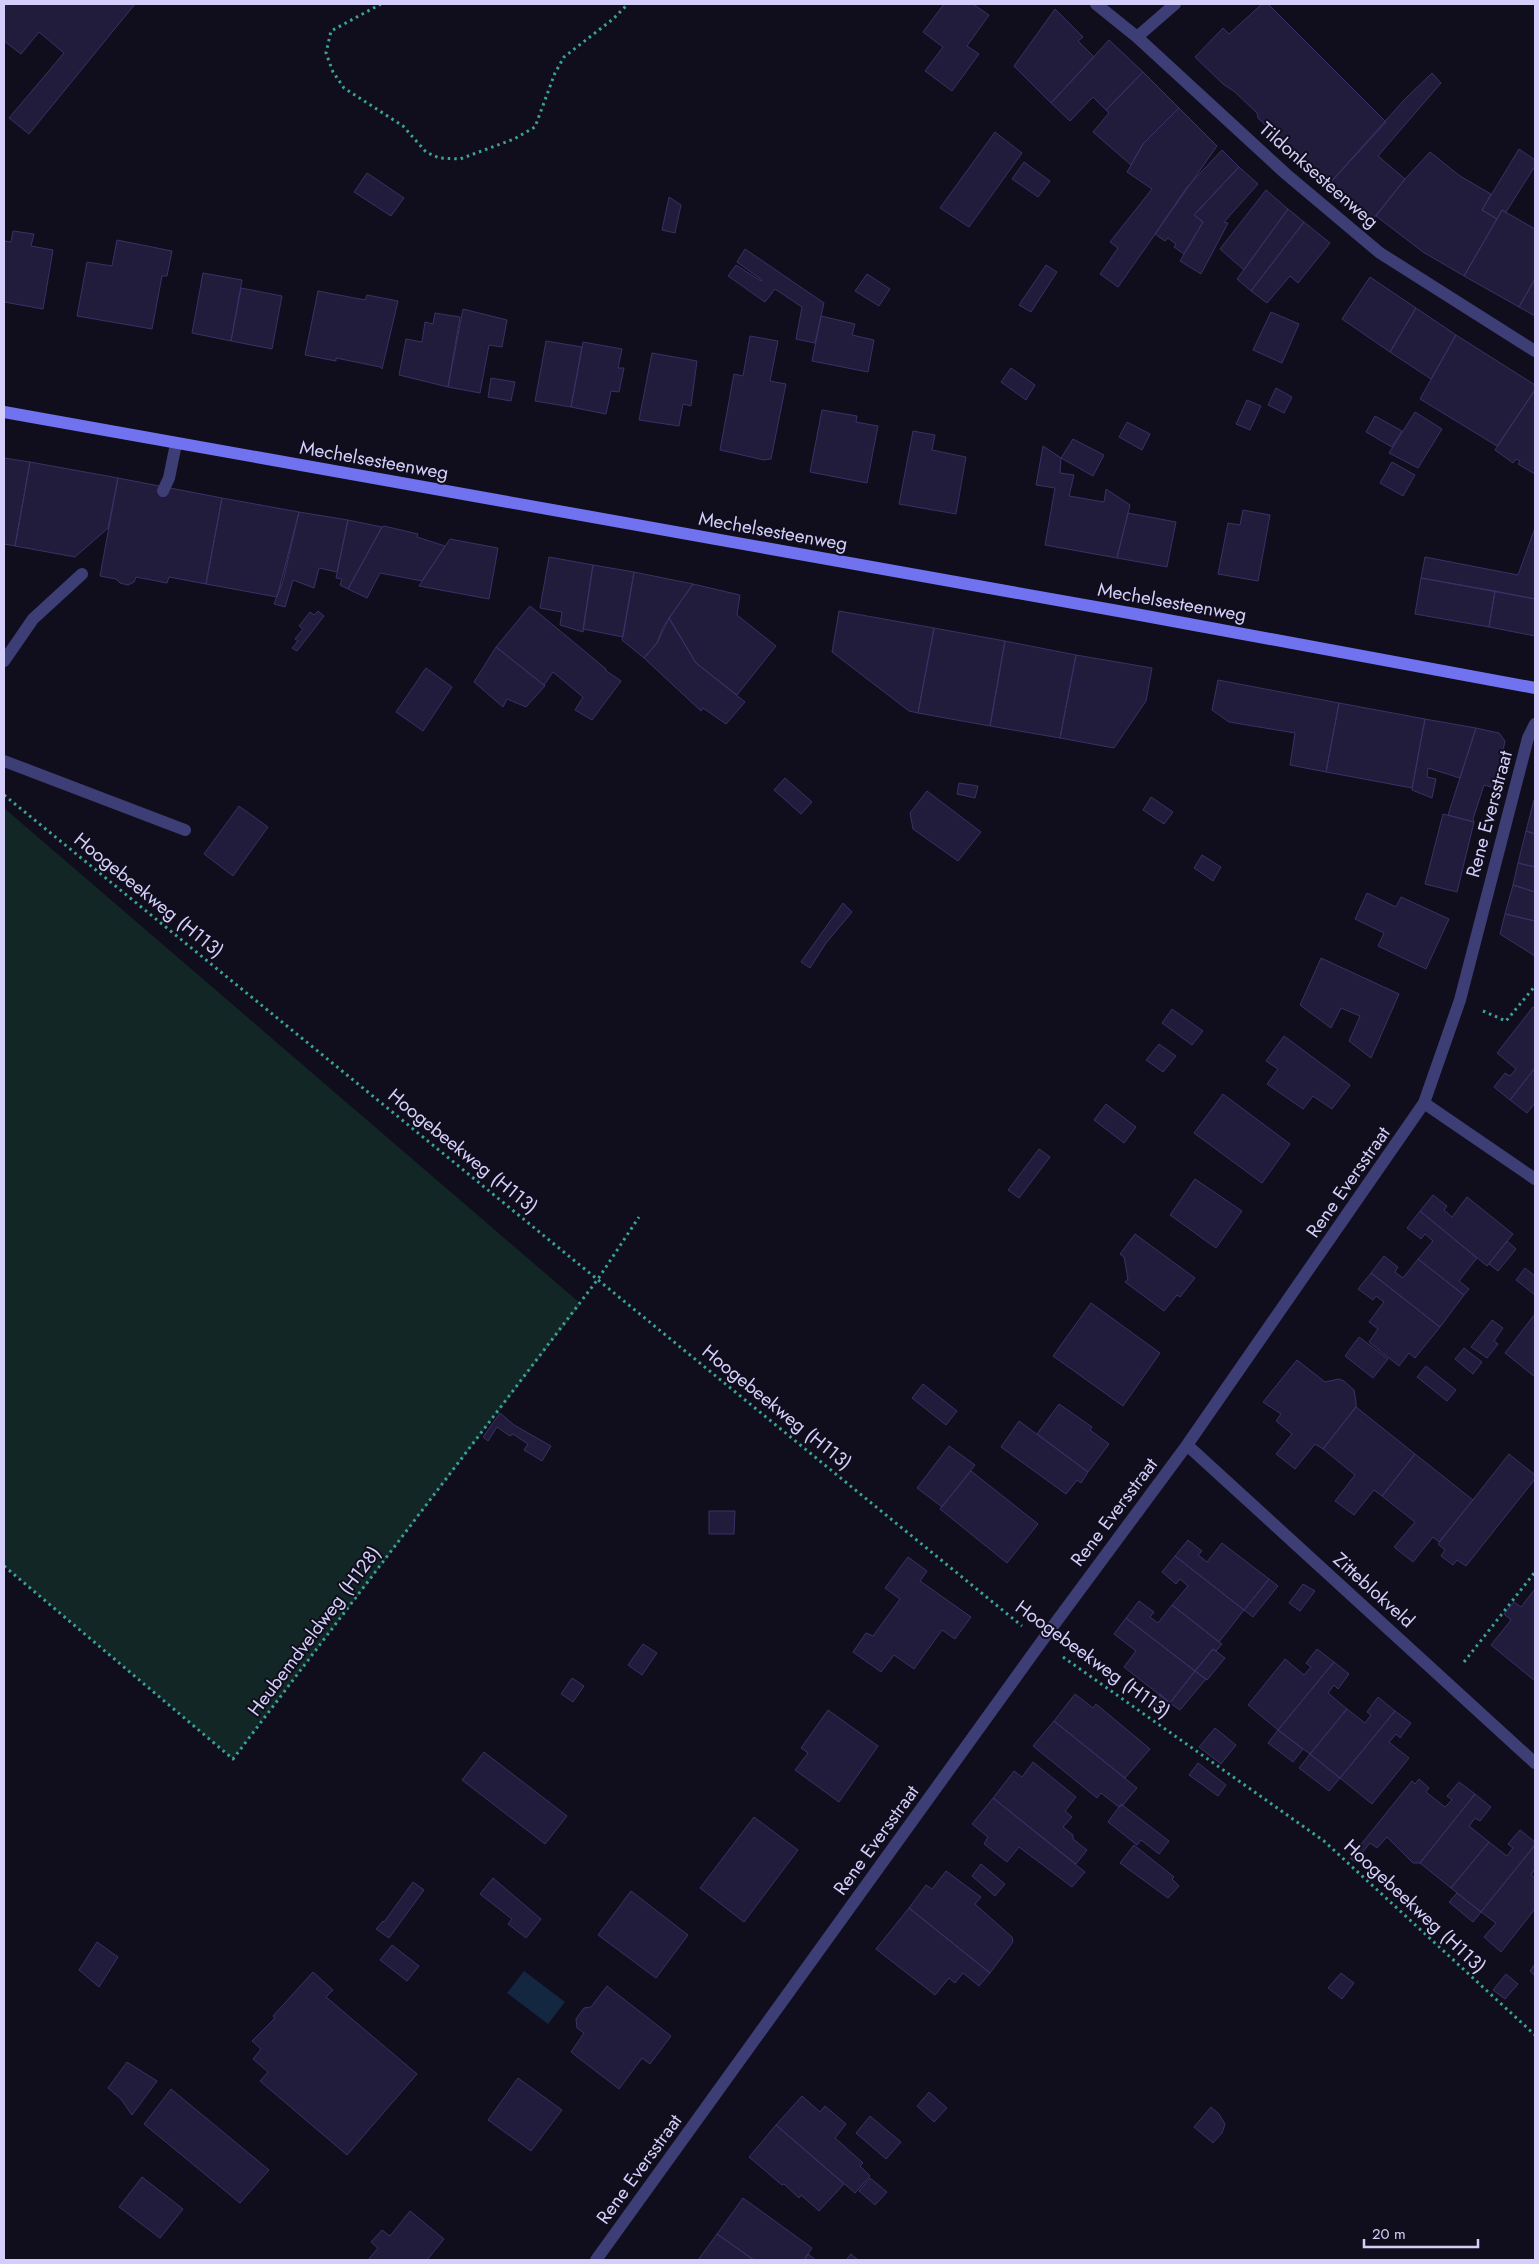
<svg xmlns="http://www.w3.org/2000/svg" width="1539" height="2264" viewBox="0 0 1539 2264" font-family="Jost,sans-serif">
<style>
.green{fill:#122625}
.water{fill:#132741}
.building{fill:#221c3c;stroke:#393165}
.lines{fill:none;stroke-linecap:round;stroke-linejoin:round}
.path{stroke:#3aa399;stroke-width:3;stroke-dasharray:2.5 4;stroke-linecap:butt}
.lane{stroke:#3e3e77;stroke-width:12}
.street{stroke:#3e3e77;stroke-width:12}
.secondary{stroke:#7172f0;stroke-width:12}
.labels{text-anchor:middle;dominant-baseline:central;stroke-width:4;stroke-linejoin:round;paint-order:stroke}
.street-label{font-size:19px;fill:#d3cffa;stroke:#100e1d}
</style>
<rect width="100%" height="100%" fill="#100e1d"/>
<path class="green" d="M4 808 581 1304 233 1759 4 1566Z"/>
<path class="water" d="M524 1971 565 2002 548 2024 507 1993Z"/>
<path class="building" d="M4 4H135L29 134 9 118 64 53 39 32 21 54 4 41Z
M944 4H973L989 15 967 46 979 54 952 91 925 71 943 47 923 32Z
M1262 4H1268L1386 122 1330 183 1313 166 1310 168 1258 118 1257 113 1235 92 1223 84 1195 57 1223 28 1229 34Z
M1055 9 1083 37 1078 41 1094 57 1051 103 1014 66Z
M1109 40 1143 72 1106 110 1093 97 1070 121 1051 103Z
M1143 72 1179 108 1143 144 1131 165 1093 132 1109 113 1106 110Z
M1432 73 1441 83 1378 156 1405 179 1373 219 1330 183 1404 100Z
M1179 108 1217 146 1118 287 1100 274 1118 248 1110 242 1152 189 1127 172 1143 144Z
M995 132 1022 153 969 227 940 208Z
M1519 149 1535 160V166L1506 212 1502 210 1497 219 1482 210Z
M1222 150 1239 167 1194 215 1203 222 1184 254 1174 247 1176 244 1168 238 1165 241 1155 234 1187 187Z
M1430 152 1460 176 1491 194 1482 210 1497 219 1464 276 1423 252 1376 216 1405 179Z
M1024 162 1050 181 1038 197 1012 179Z
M1239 167 1258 184 1224 222 1228 223 1201 274 1180 261 1203 222 1194 215Z
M367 173 404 198 391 216 354 192Z
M1266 190 1288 209 1244 270 1220 249Z
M669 197 681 205 675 233 662 230Z
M1288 209 1304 222 1251 291 1237 279Z
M1502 210 1535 229V279L1519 307 1464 276Z
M1304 222 1330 243 1298 283 1290 276 1267 303 1251 291Z
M13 231 34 234 31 246 53 250 43 309 4 302V241L11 242Z
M117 240 172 251 167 276H162L152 329 77 316 87 262 112 266Z
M745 249 824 303 815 343 796 339 802 307 775 289 765 302 728 276 736 265 761 281 762 280 737 262Z
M1046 265 1057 272 1031 312 1019 305Z
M203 273 242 280 231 341 192 333Z
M867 274 890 289 879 306 855 291Z
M1370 277 1416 308 1390 352 1342 319Z
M1535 279V316L1519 307Z
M241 288 282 296 272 349 231 341Z
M318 291 365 300 367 295 398 301 382 369 380 367 336 358V361L305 355Z
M1416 308 1456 335 1431 379 1390 352Z
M463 309 507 320 502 347 489 345 480 393 448 387Z
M1271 312 1299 324 1282 363 1253 350Z
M435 313 460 317 448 387 399 375 406 339 422 342 425 322 433 324Z
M821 316 855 324 852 335 874 340 868 372 812 361Z
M1456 335 1535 385V390L1497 446 1420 399Z
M750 336 778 341 770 381 786 384 771 459 764 460 720 450 734 374 743 376Z
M546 341 582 347 571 407 535 401Z
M583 342 622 349 618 368H624L619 392 611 391 606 414 571 407Z
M652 353 697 361 691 406 683 404 679 426 639 420Z
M1011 368 1035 385 1026 400 1001 382Z
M491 378 515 382 511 401 488 397Z
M1276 388 1292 397 1284 413 1268 405Z
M1535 390V474L1518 464 1520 461 1516 459 1513 463 1495 450Z
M1247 400 1261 406 1250 430 1236 424Z
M822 410 857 416 856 422 878 426 867 483 810 472Z
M1415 412 1442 429 1418 468 1389 453Z
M1375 416 1402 431 1392 447 1366 432Z
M1127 422 1150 434 1142 450 1119 437Z
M913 431 935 435 932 450 966 457 956 514 899 504Z
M1073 439 1104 455 1093 476 1061 458Z
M1043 446 1061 458 1060 473 1074 475 1069 496 1104 502 1106 489 1130 505 1117 558 1045 545 1055 488 1036 485Z
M4 458 30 462 15 546 4 544Z
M30 462 118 478 108 528 75 557 15 546Z
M1392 462 1415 475 1403 496 1380 483Z
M118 478 222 498 206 584 169 577 167 583 136 577 134 582 128 585 120 583 116 579 100 576Z
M222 498 299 512 277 597 206 584Z
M1243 510 1270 515 1258 581 1218 574 1228 523 1240 525Z
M299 512 348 520 337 572 319 568 314 588 293 580 285 607 274 604 283 581Z
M1128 513 1176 522 1167 567 1117 558Z
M348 520 382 527 348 589 340 585 342 579 336 578Z
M384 526 418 534 417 537 445 546 422 581 380 573 367 598 348 589 382 527Z
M1535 528V599L1421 578 1425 557 1518 575Z
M450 539 498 548 489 599 419 586Z
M549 557 593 565 583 632 560 625 562 612 540 608Z
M593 565 634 572 623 637 583 629Z
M634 572 693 584 663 627 657 643 644 658 622 640Z
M1421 578 1495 591 1489 627 1415 614Z
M693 584 740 595 737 615 776 646 737 695 696 663 669 618Z
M1495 591 1535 599V636L1489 627Z
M530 606 606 669 605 670 621 681 592 720 575 710 583 697 553 672 544 685 496 647Z
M318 611 324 616 297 651 292 648 298 641 295 639 303 629 299 626 310 612 314 615Z
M839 611 934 628 918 713 909 711 832 652Z
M669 618 696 663 745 702 726 724 703 708 701 711 644 658 657 643Z
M934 628 1005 641 990 726 918 713Z
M1005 641 1076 655 1060 738 990 726Z
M496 647 545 686 526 707 507 699 503 707 474 682Z
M1076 655 1152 668 1146 701 1114 748 1060 738Z
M426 668 452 687 423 731 396 712Z
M1218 680 1339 703 1326 772 1290 765 1295 733 1229 722 1212 710Z
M1339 703 1425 719 1412 788 1326 772Z
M1425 719 1476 728 1460 778 1428 768 1427 777 1436 779 1432 798 1412 790Z
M1476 728 1499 733 1505 741 1495 788 1484 785 1473 819 1474 822 1448 815Z
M785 778 812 802 801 814 774 790Z
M959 783 978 786 975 798 957 794Z
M927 791 981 832 958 861 913 829 910 813Z
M1151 797 1173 812 1164 824 1143 810Z
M1534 800H1535V834L1526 831Z
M239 806 268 827 233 876 204 854Z
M1443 814 1474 822 1457 892 1425 884Z
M1526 831 1535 834V867L1518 863Z
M1202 855 1221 867 1213 881 1194 868Z
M1518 863 1535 867V892L1513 885Z
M1513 885 1535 892V921L1505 914Z
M1367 893 1396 907 1401 897 1449 919 1426 969 1378 946 1384 933 1355 919Z
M843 903 852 912 826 943 810 968 801 962Z
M1505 914 1535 921V956L1500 934Z
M1321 958 1399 994 1371 1058 1349 1041 1360 1016 1341 1008 1331 1028 1300 1005Z
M1533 1007 1535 1008V1068L1510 1100 1494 1087 1505 1073 1510 1076 1516 1069 1497 1053Z
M1172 1009 1203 1031 1192 1045 1162 1023Z
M1284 1036 1350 1085 1332 1109 1313 1096 1303 1109 1267 1084 1278 1069 1266 1061Z
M1159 1044 1176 1056 1163 1072 1146 1060Z
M1535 1068V1103L1527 1113 1510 1100Z
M1223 1094 1290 1144 1262 1183 1194 1133Z
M1106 1104 1136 1127 1124 1143 1094 1120Z
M1039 1149 1050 1157 1019 1198 1008 1190Z
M1195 1179 1242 1211 1216 1248 1170 1215Z
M1433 1195 1447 1206 1444 1210 1452 1217 1467 1197 1513 1234 1487 1266 1420 1211Z
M1420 1211 1477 1258 1459 1281 1469 1289 1464 1295 1418 1259 1433 1241 1425 1234 1421 1239 1407 1228Z
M1135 1234 1195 1278 1180 1297 1177 1295 1164 1311 1125 1282 1128 1279 1124 1257 1120 1254Z
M1507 1241 1516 1249 1498 1271 1489 1264Z
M1384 1256 1398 1267 1395 1272 1403 1278 1418 1259 1464 1295 1440 1327 1371 1273Z
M1525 1268 1535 1276V1295L1516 1280Z
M1371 1273 1440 1327 1415 1358 1409 1353 1399 1366 1369 1342 1378 1329 1369 1322 1384 1302 1376 1296 1373 1300 1358 1289Z
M1091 1303 1160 1353 1123 1406 1053 1356Z
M1535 1314V1377L1505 1353Z
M1492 1320 1503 1328 1494 1341 1498 1344 1487 1358 1471 1347Z
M1359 1337 1388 1359 1373 1378 1345 1356Z
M1464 1348 1482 1362 1473 1374 1455 1359Z
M1297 1360 1325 1382 1339 1379 1344 1381 1354 1390 1356 1402V1407L1323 1449 1315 1444 1295 1469 1276 1454 1292 1434 1276 1421 1281 1414 1263 1402Z
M1426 1366 1456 1390 1447 1401 1417 1377Z
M923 1384 957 1411 946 1425 912 1398Z
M1059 1404 1092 1427 1090 1430 1109 1444 1088 1472 1037 1434Z
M1356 1407 1415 1454 1382 1496 1374 1490 1354 1515 1335 1501 1355 1475 1323 1449Z
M500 1413 514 1425 551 1446 542 1461 524 1450 528 1444 513 1434 510 1436 497 1427 488 1441 483 1437Z
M1019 1421 1088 1472 1081 1483 1077 1480 1066 1494 1001 1447Z
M949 1446 975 1465 942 1507 917 1488Z
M1415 1454 1473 1500 1439 1542 1433 1537 1413 1562 1394 1547 1415 1522 1382 1496Z
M1509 1454 1535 1475V1479L1466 1566 1457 1560 1453 1565 1441 1556 1445 1550 1438 1544Z
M971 1471 1038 1524 1007 1563 940 1509Z
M709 1511H735L734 1534H709Z
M1188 1540 1202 1551 1198 1555 1207 1562 1222 1543 1269 1579 1244 1610 1175 1556Z
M1175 1556 1244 1610 1219 1642 1172 1605 1188 1586 1180 1579 1176 1584 1162 1572Z
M908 1557 927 1571 920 1581 971 1617 955 1639 942 1630 914 1669 894 1655 881 1672 853 1652 866 1633 873 1636 900 1599 885 1588Z
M1269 1579 1278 1586 1253 1617 1244 1610Z
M1303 1584 1315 1591 1300 1611 1289 1603Z
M1535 1589V1681L1491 1645 1511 1620 1504 1614 1514 1602 1521 1607Z
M1139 1601 1154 1612 1150 1617 1158 1623 1172 1605 1222 1644 1216 1651 1213 1649 1195 1671 1126 1618Z
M1126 1618 1195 1671 1170 1703 1124 1667 1136 1651 1114 1634Z
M643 1644 657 1653 642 1675 628 1665Z
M1213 1649 1225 1658 1207 1680 1195 1671Z
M1317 1649 1334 1662 1278 1730 1248 1705 1285 1659 1304 1675 1311 1667 1306 1663Z
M1334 1662 1349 1674 1338 1689 1334 1685 1328 1693 1347 1709 1310 1754 1278 1730Z
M1195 1671 1206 1679 1180 1710 1170 1703Z
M572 1678 584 1686 573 1702 561 1694Z
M1075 1694 1093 1708 1096 1704 1150 1749 1125 1778 1054 1721Z
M1160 1694 1170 1703 1160 1715 1149 1708Z
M1378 1697 1395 1711 1340 1778 1310 1754 1347 1709 1365 1723 1371 1715 1367 1712Z
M828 1710 878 1746 839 1802 795 1770 808 1753 801 1748Z
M1395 1711 1411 1723 1400 1738 1396 1734 1389 1742 1409 1758 1372 1804 1340 1778Z
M1054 1721 1137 1788 1123 1805 1119 1807 1101 1793 1097 1798 1033 1746Z
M1215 1728 1236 1745 1221 1764 1199 1747Z
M1278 1730 1303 1749 1293 1762 1268 1743Z
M484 1752 567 1816 545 1844 462 1780Z
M1310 1754 1340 1778 1329 1791 1299 1768Z
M1033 1762 1076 1797 1065 1811 1072 1817 1063 1827 1073 1835V1839L1087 1850 1076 1864 993 1798 1014 1771 1022 1777Z
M1198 1763 1226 1785 1218 1796 1189 1775Z
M1419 1779 1429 1788 1426 1792 1445 1807 1452 1800 1447 1796 1459 1782 1475 1794 1420 1863H1413L1387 1837 1377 1848 1370 1843 1355 1862 1350 1858 1412 1781 1415 1784Z
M1475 1794 1491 1807 1480 1821 1475 1818 1469 1826 1489 1842 1451 1888 1420 1863Z
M993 1798 1085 1872 1072 1887 1019 1847 1007 1862 984 1844 988 1837 972 1824Z
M1121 1804 1169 1841 1159 1854 1141 1840 1137 1845 1108 1822Z
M754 1817 798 1850 744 1922 700 1888Z
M1520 1830 1535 1842V1845L1481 1912 1451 1888 1489 1842 1507 1856 1513 1848 1508 1844Z
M1134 1845 1174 1877 1172 1879 1179 1886 1168 1898 1120 1863Z
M1535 1845V1869L1531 1875 1535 1878V1909L1501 1952 1484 1937 1496 1923 1481 1912Z
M981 1864 1005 1884 995 1896 972 1876Z
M946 1871 981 1897 975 1904 1012 1937 1013 1942 990 1973 909 1908 926 1885 932 1889Z
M493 1878 541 1919 526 1938 508 1924 512 1919 480 1894Z
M413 1882 424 1890 389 1938 376 1929 383 1921 384 1922Z
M631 1891 688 1935 656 1978 598 1935Z
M1457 1893 1481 1912 1473 1922 1449 1902Z
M909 1908 990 1973 979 1986 963 1973 955 1983 949 1978 935 1995 876 1949Z
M97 1942 118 1957 99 1987 79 1970Z
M392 1945 419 1966 407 1981 380 1960Z
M1535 1964V1976L1530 1971Z
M313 1972 333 1990 326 1997 417 2074 347 2155 260 2081 268 2072 253 2059 261 2049 252 2041 275 2018 273 2016Z
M1341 1973 1354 1983 1342 1999 1328 1988Z
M1506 1974 1518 1984 1505 1999 1493 1990Z
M607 1986 671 2036 650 2064 642 2058 619 2089 571 2052 584 2033 577 2028 576 2019 584 2008 591 2007Z
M127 2062 157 2081 132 2115 121 2099 108 2088Z
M518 2078 562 2110 531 2151 488 2120Z
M171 2089 269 2170 240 2203 144 2124Z
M929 2092 947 2108 934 2122 917 2106Z
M802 2096 820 2112 825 2106 846 2124 835 2138 863 2163 860 2166 870 2176 855 2193 776 2125Z
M1211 2107 1219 2114 1225 2124 1222 2133 1213 2143 1194 2127Z
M870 2116 901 2142 886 2159 856 2133Z
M776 2125 844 2184 819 2211 801 2195 799 2198 784 2184 782 2185 749 2157Z
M142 2177 183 2209 160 2238 119 2207Z
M870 2178 887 2192 875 2205 859 2191Z
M743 2198 812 2248 804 2260H754L717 2234Z
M410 2211 444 2239 427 2260H368L378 2248 371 2242 382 2230 390 2236Z
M717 2234 754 2260H698Z
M808 2254 816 2260H804Z
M851 2254 858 2260H846Z"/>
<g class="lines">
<path class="path" d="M381 4 331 31 326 53 333 72 344 88 403 126 426 152 439 158 460 159 514 139 535 127 555 73 564 57 613 19 628 4
M4 795 1022 1626
M1483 1011 1506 1021 1535 986
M4 1566 233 1759 598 1279 639 1217
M1063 1657 1324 1841 1535 2035
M1464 1662 1535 1572"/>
<path class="lane" d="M163 491 169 478 176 444
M4 661 33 619 82 574
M4 761 185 830"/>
<path class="street" d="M1096 4 1137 37 1286 174 1380 253 1535 351
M1137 37 1175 4
M1424 1103 1535 1179
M1187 1445 1535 1763
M596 2260 1042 1641 1187 1445 1424 1103 1460 1000 1528 738 1535 724"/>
<path class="secondary" d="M4 412 1135 614 1535 688"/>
</g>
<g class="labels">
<g class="street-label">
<text transform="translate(1319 175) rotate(41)">Tildonksesteenweg</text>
<text transform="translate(374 460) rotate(10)">Mechelsesteenweg</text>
<text transform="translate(773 531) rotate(10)">Mechelsesteenweg</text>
<text transform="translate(1172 602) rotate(10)">Mechelsesteenweg</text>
<text transform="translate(1489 814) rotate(-75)">Rene Eversstraat</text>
<text transform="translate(149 895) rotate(39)">Hoogebeekweg (H113)</text>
<text transform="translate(463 1151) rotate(39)">Hoogebeekweg (H113)</text>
<text transform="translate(1348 1182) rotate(-55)">Rene Eversstraat</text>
<text transform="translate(777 1407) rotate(39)">Hoogebeekweg (H113)</text>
<text transform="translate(1114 1512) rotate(-53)">Rene Eversstraat</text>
<text transform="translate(1374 1590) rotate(42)">Zitteblokveld</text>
<text transform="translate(314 1631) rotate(-53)">Heubemdveldweg (H128)</text>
<text transform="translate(1093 1659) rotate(36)">Hoogebeekweg (H113)</text>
<text transform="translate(876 1840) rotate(-54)">Rene Eversstraat</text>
<text transform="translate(1415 1906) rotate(43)">Hoogebeekweg (H113)</text>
<text transform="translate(639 2169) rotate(-54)">Rene Eversstraat</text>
</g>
</g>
<rect width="1539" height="2264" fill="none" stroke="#d3cffa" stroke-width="10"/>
<path d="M1364 2239v8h114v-8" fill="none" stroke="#d3cffa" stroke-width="2.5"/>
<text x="1372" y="2239" font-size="15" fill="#d3cffa" stroke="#100e1d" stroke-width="4" paint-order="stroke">20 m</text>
</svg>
